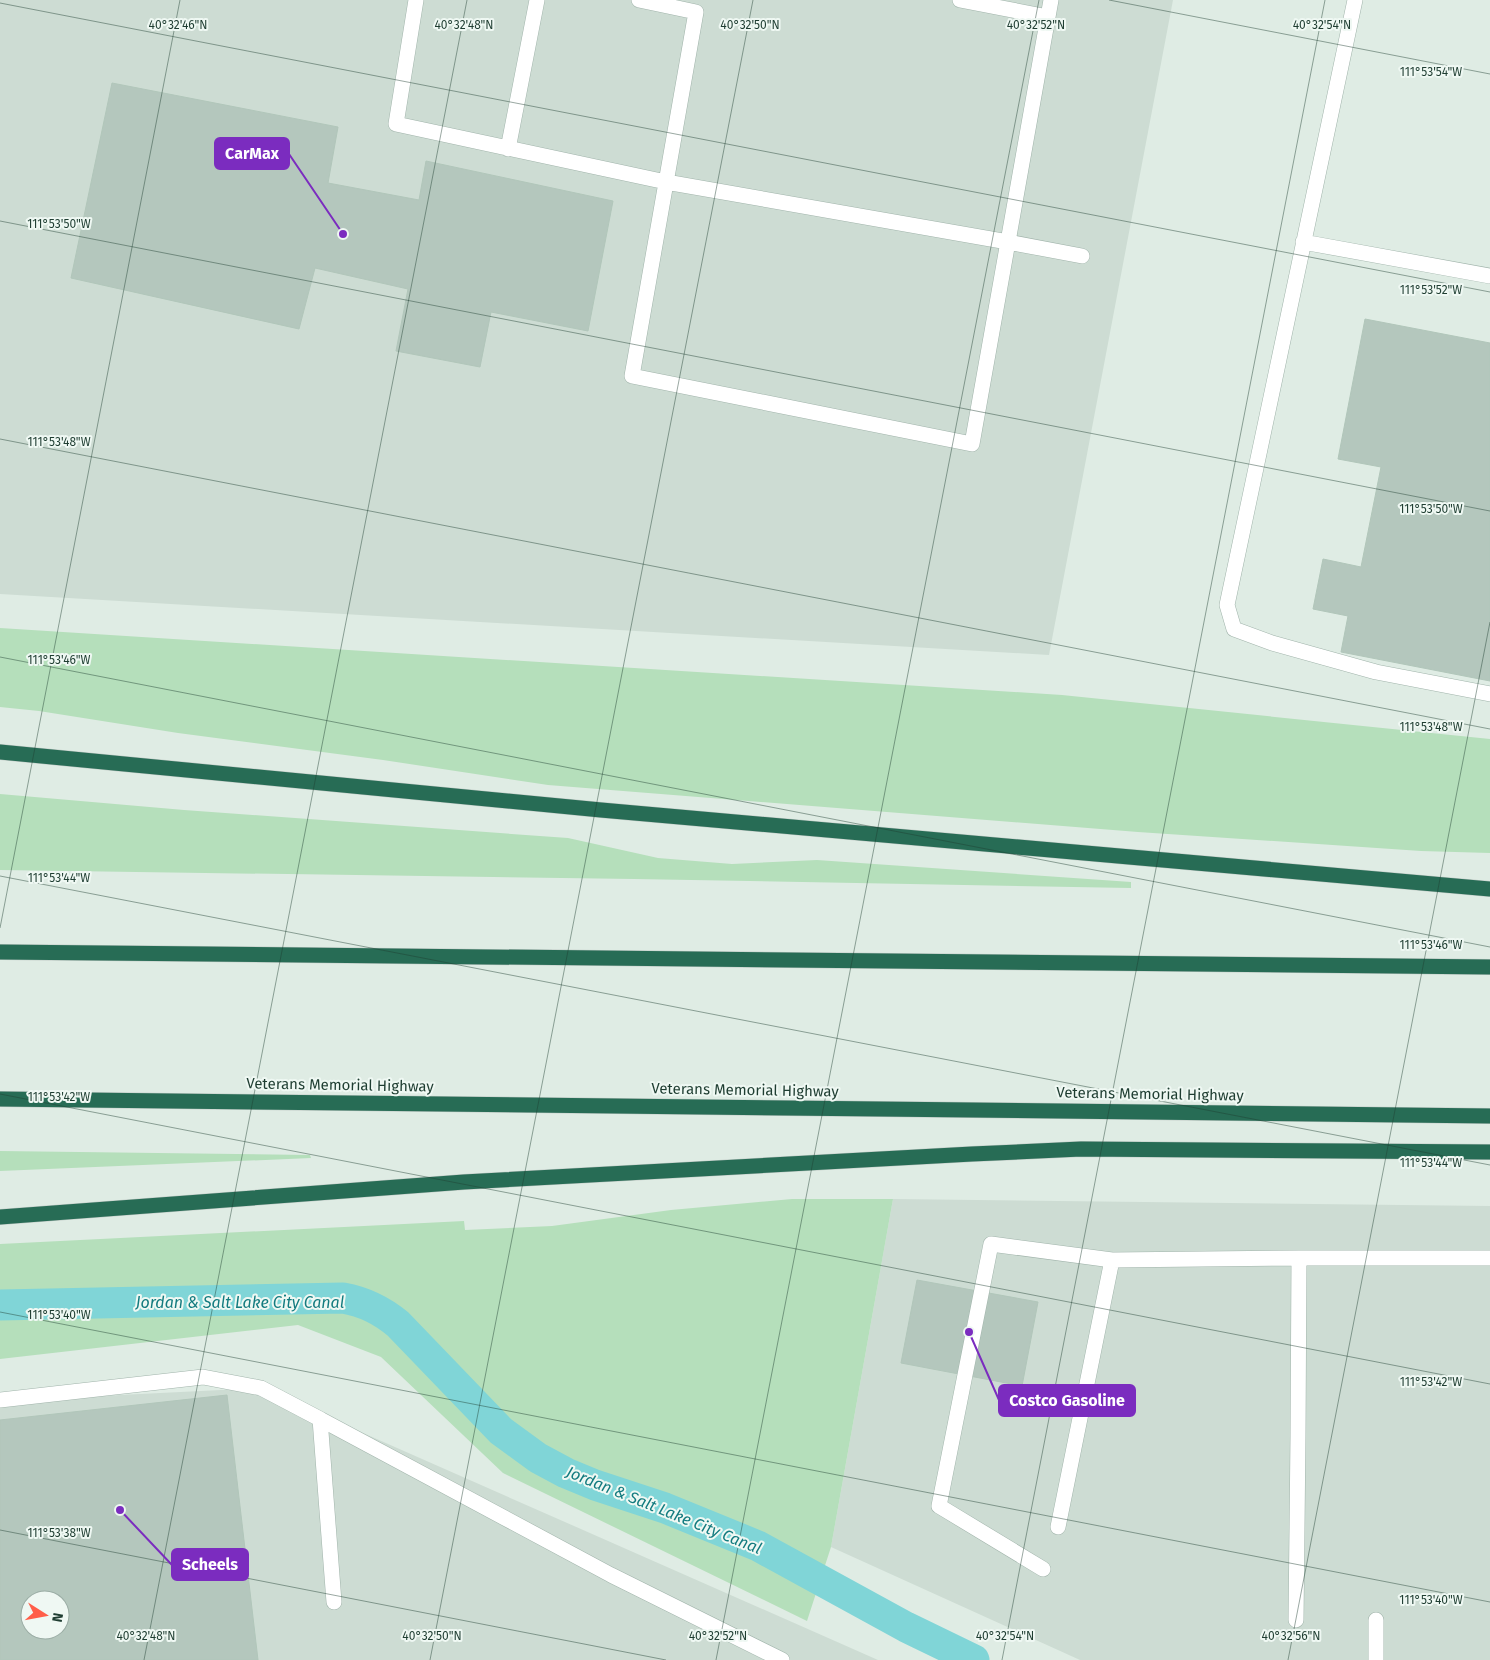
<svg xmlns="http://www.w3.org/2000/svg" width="1490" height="1660" viewBox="0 0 1490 1660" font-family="'Fira Sans',sans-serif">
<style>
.built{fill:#cddcd3;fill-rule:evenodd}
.green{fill:#b5dfbb}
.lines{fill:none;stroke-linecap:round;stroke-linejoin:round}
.canal{stroke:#80d5d7;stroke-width:31}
.building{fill:#b4c7bd;stroke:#b1c6ba;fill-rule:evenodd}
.service-casing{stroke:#a1b4ab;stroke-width:16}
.motorway-casing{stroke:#c0c9c5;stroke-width:16}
.service{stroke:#fff;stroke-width:15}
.motorway{stroke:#276c55;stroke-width:15}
.ticks{fill:none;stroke:#1e3d31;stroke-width:1;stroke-opacity:0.45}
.labels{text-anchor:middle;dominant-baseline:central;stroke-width:4;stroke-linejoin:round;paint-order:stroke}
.street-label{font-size:15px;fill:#1e3d31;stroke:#eff8f3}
.water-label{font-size:16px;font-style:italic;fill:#137b7f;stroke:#eff8f3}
.ticks-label{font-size:12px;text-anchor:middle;fill:#1e3d31;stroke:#eff8f3;stroke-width:4;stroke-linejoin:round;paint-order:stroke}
.leader{fill:none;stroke:#7b2cbf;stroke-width:2}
.callout-dot{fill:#7b2cbf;stroke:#eff8f3;stroke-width:2}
.callout{fill:#7b2cbf;stroke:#7b2cbf;stroke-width:2}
.callout-label{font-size:16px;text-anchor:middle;font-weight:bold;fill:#fff}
</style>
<rect width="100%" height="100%" fill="#dfece4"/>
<path class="built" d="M0 0H1173L1049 655 0 594Z
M893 1199 1490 1206V1660H1080L831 1547Z
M261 1388 878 1660H0V1401ZM30 1600H60V1630H30Z"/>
<path class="green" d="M0 628 1062 695 1490 739V853L1421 851 1138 832 548 785 383 760 178 733 39 711 0 707Z
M0 794 184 810 568 838 658 858 732 864 817 860 1131 882V888L634 879 0 870Z
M0 1151 310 1155 311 1158 0 1171Z
M792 1199H893L831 1547 807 1621 503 1473 381 1357 298 1325 0 1359V1244L464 1221 465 1230 552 1226 671 1210Z"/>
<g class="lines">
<path class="canal" d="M0 1305 343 1298C365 1302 381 1310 398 1324L501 1431 538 1458 566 1473 595 1485 665 1508 758 1546 906 1627 974 1660"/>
</g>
<path class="building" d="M112 83 338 127 328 183 419 200 426 161 613 201 588 331 491 312 480 367 396 351 408 289 315 268 299 329 71 278Z
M1365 319 1490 343V681L1341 652 1348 616 1313 609 1323 559 1361 567 1381 467 1338 459Z
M917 1280 1038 1302 1022 1386 901 1363Z
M227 1395 258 1660H0V1420ZM30 1600H60V1630H30Z"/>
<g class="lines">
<g class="service-casing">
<path id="service" d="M416 0 396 124 666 182 1008 242 1082 256
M639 0 696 12 632 376 972 444 1051 0
M960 0 1048 17
M1355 0 1227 605 1234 629 1272 643 1376 672 1490 694
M508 149 537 0
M1303 242 1490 276
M0 1400 203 1377 261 1388 320 1419 334 1602
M320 1419 611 1575 782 1660
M1058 1527 1112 1260
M1043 1569 939 1506 991 1244 1112 1260 1299 1258H1490
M1296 1620 1298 1436 1299 1258
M1376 1660V1620"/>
</g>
<g class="motorway-casing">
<path id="motorway" d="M0 752 601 810 1490 889
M0 952 1490 967
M0 1099 1490 1116
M0 1217 464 1182 972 1154 1081 1149 1490 1152"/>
</g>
<use href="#service" class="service"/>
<use href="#motorway" class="motorway"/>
</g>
<path class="ticks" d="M1109 0 1490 74M0 3 1490 292M0 221 1490 511M0 439 1490 729M0 657 1490 947M0 876 1490 1165M0 928 180 0M0 1094 1490 1384M0 1312 1490 1602M0 1530 666 1660M144 1660 467 0M430 1660 753 0M716 1660 1039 0M1002 1660 1325 0M1288 1660 1490 622"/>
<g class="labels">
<g class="street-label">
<text transform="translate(340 1085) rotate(1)">Veterans Memorial Highway</text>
<text transform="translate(745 1090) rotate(1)">Veterans Memorial Highway</text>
<text transform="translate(1150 1094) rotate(1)">Veterans Memorial Highway</text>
</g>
<g class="water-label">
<text x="240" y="1302">Jordan &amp; Salt Lake City Canal</text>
<text transform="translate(664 1510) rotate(22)">Jordan &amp; Salt Lake City Canal</text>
</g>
</g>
<g class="ticks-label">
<text x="178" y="29">40°32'46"N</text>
<text x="464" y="29">40°32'48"N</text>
<text x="750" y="29">40°32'50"N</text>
<text x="1036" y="29">40°32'52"N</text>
<text x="1322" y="29">40°32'54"N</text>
<text x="1431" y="76">111°53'54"W</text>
<text x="59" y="228">111°53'50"W</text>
<text x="1431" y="294">111°53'52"W</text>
<text x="59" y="446">111°53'48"W</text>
<text x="1431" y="513">111°53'50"W</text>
<text x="59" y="664">111°53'46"W</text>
<text x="1431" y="731">111°53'48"W</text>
<text x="59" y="882">111°53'44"W</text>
<text x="1431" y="949">111°53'46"W</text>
<text x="59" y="1101">111°53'42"W</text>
<text x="1431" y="1167">111°53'44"W</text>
<text x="59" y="1319">111°53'40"W</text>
<text x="1431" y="1386">111°53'42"W</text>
<text x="59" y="1537">111°53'38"W</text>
<text x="1431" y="1604">111°53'40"W</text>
<text x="146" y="1640">40°32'48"N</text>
<text x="432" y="1640">40°32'50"N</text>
<text x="718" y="1640">40°32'52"N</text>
<text x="1005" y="1640">40°32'54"N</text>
<text x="1291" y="1640">40°32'56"N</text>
</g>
<path class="leader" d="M343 234L289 154M969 1332L999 1400M120 1510L172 1565"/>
<g class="callout-dot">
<circle cx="343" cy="234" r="5"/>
<circle cx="969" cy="1332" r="5"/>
<circle cx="120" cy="1510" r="5"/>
</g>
<g class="callout">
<rect x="215" y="138" width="74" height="31" rx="5"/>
<rect x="999" y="1385" width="136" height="31" rx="5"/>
<rect x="172" y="1549" width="76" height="31" rx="5"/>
</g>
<g class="callout-label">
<text x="252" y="159">CarMax</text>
<text x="1067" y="1406">Costco Gasoline</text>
<text x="210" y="1570">Scheels</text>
</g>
<g transform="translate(45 1615) rotate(101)"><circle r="24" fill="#eff8f3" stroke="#9bada5"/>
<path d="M0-4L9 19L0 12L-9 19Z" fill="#ff5e49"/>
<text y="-8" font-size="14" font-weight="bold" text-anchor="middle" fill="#1e3d31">N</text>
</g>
</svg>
